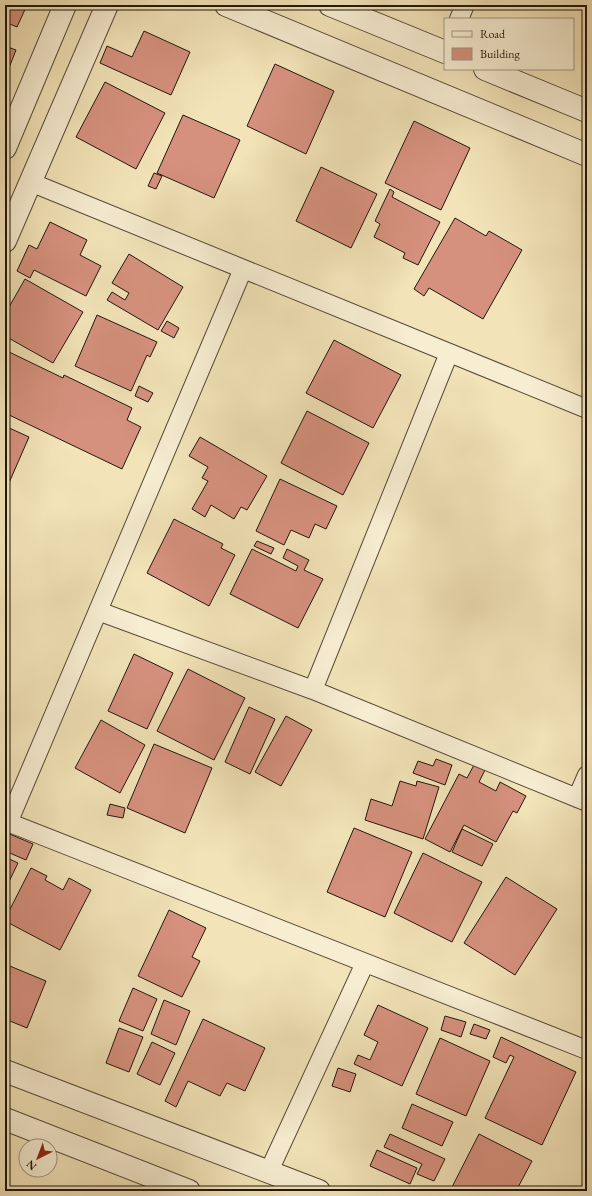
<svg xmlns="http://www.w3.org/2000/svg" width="592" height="1196" viewBox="0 0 592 1196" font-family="'EB Garamond',serif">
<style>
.building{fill:#d6917e;stroke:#21170c}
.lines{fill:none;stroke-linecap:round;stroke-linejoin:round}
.minor-casing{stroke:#554a37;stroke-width:20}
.tertiary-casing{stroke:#554a37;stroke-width:24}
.minor{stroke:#f7edd1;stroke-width:18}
.tertiary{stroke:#f7edd1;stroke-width:22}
</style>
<rect width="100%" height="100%" fill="#f2e3b8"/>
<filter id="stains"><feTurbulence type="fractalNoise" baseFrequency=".005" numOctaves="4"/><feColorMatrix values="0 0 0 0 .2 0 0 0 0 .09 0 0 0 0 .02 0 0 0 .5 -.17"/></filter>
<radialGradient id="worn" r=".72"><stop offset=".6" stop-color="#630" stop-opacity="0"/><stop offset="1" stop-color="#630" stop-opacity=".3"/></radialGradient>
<path class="building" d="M5 5H27L17 27 5 22Z
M144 31 190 52 171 95 100 63 107 46 132 57Z
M5 46 16 50 5 78Z
M275 64 334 91 306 154 247 126Z
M105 82 165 113 136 169 76 137Z
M183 115 240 140 214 198 157 173Z
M414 121 470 148 441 210 385 183Z
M321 167 377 194 351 248 296 221Z
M154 173 162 176 156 189 148 186Z
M390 189 394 192 392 197 440 222 418 265 403 258 405 253 374 237 380 224 375 221Z
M455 218 486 236 489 231 522 250 483 319 429 288 424 296 414 289Z
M50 222 87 240 80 255 101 266 86 296 34 270 30 278 17 271 29 245 37 249Z
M129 254 183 287 158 330 107 300 112 292 125 300 129 293 112 283Z
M25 279 83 312 53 363 5 336V314Z
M97 315 157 342 150 357 147 355 131 391 75 366Z
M167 321 179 328 174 338 161 331Z
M334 340 401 375 373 428 306 393Z
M5 350 63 378 64 375 132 408 127 420 141 427 122 469 5 413Z
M139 386 153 393 148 402 135 396Z
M307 411 369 443 343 495 281 463Z
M5 426 29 437 5 492Z
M200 437 267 476 247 510 241 507 234 519 211 505 205 517 192 509 208 481 202 478 208 467 189 456Z
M280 479 337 506 326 529 315 524 309 538 291 530 284 545 256 531Z
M174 519 223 544 221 548 235 555 209 606 147 573Z
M257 541 274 548 271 554 254 546Z
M252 549 296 571 298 566 283 558 287 549 309 560 304 570 323 579 298 628 230 594Z
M134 654 173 673 147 729 108 711Z
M188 669 245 698 214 760 157 731Z
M249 707 275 719 250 774 225 762Z
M286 716 312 730 281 786 255 772Z
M101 720 145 745 120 793 75 768Z
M154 744 212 768 185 833 127 808Z
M436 759 452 765 445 785 413 773 418 761 433 766Z
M474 765 485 770 479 782 496 791 500 782 526 796 517 813 513 811 496 842 464 825 450 852 425 839 459 774 467 778Z
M400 781 416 786 417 781 439 787 423 839 365 820 371 799 392 806Z
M110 804 125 808 123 818 107 815Z
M354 828 412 852 385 917 327 892Z
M462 829 493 844 482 866 452 852Z
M5 832 33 844 26 860 5 851Z
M423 853 482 882 452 942 394 913Z
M5 857 18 863 5 890Z
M31 868 47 876 45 880 63 890 69 878 91 890 60 950 5 921V919Z
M506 877 557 909 515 975 464 943Z
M169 910 206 928 192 957 200 961 182 997 138 976Z
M5 964 46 981 27 1028 5 1019Z
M133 988 157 999 143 1031 119 1021Z
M164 1000 190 1011 176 1045 151 1034Z
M378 1005 428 1028 402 1086 354 1064 358 1055 370 1060 378 1042 364 1035Z
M445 1016 466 1022 461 1037 441 1030Z
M203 1019 265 1048 245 1091 227 1083 220 1096 188 1081 176 1107 165 1101Z
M474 1024 490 1030 486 1039 470 1034Z
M119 1028 143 1037 129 1072 106 1063Z
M501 1037 576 1072 542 1145 485 1118 514 1057 510 1055 506 1063 493 1057Z
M440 1038 490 1061 466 1116 416 1094Z
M152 1042 175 1053 160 1085 137 1074Z
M338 1068 356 1074 350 1092 332 1086Z
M412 1104 453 1122 442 1146 402 1128Z
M390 1134 445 1159 434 1181 417 1174 422 1164 384 1147Z
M479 1134 532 1161 516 1191H450Z
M377 1150 417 1168 410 1184 370 1166Z"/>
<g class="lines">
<g class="minor-casing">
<path id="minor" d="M459 19 465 5
M30 182 587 409
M98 611 313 690 587 802
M313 690 449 353
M577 798 587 775
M5 821 587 1050
M8 823 243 269
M269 1171 365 963"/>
</g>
<g class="tertiary-casing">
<path id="tertiary" d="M226 5 587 155
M330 5 445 52
M485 69 587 111
M5 148 65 5
M5 241 107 5
M5 1071 319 1191
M5 1119 189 1191"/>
</g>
<use href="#minor" class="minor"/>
<use href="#tertiary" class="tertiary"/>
</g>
<rect width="592" height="1196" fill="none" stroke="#f2e3b8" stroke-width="20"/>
<rect x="6" y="6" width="580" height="1184" fill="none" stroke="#21170c" stroke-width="2"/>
<rect x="10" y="10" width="572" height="1176" fill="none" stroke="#21170c"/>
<rect x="444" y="18" width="130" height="52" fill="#f7edd1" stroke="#a19782"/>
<rect x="452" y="31" width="20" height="6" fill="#f7edd1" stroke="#a19782"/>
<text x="480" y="38" font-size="12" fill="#21170c">Road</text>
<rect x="452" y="48" width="20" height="12" fill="#d6917e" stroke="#a19782"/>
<text x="480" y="58" font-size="12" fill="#21170c">Building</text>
<g transform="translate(38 1158) rotate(222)"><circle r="19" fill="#f7edd1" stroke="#a19782"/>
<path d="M0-3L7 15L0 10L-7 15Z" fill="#8f2418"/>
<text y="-6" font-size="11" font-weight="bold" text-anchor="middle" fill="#21170c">N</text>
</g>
<rect width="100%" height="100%" filter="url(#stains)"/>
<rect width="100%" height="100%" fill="url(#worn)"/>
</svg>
